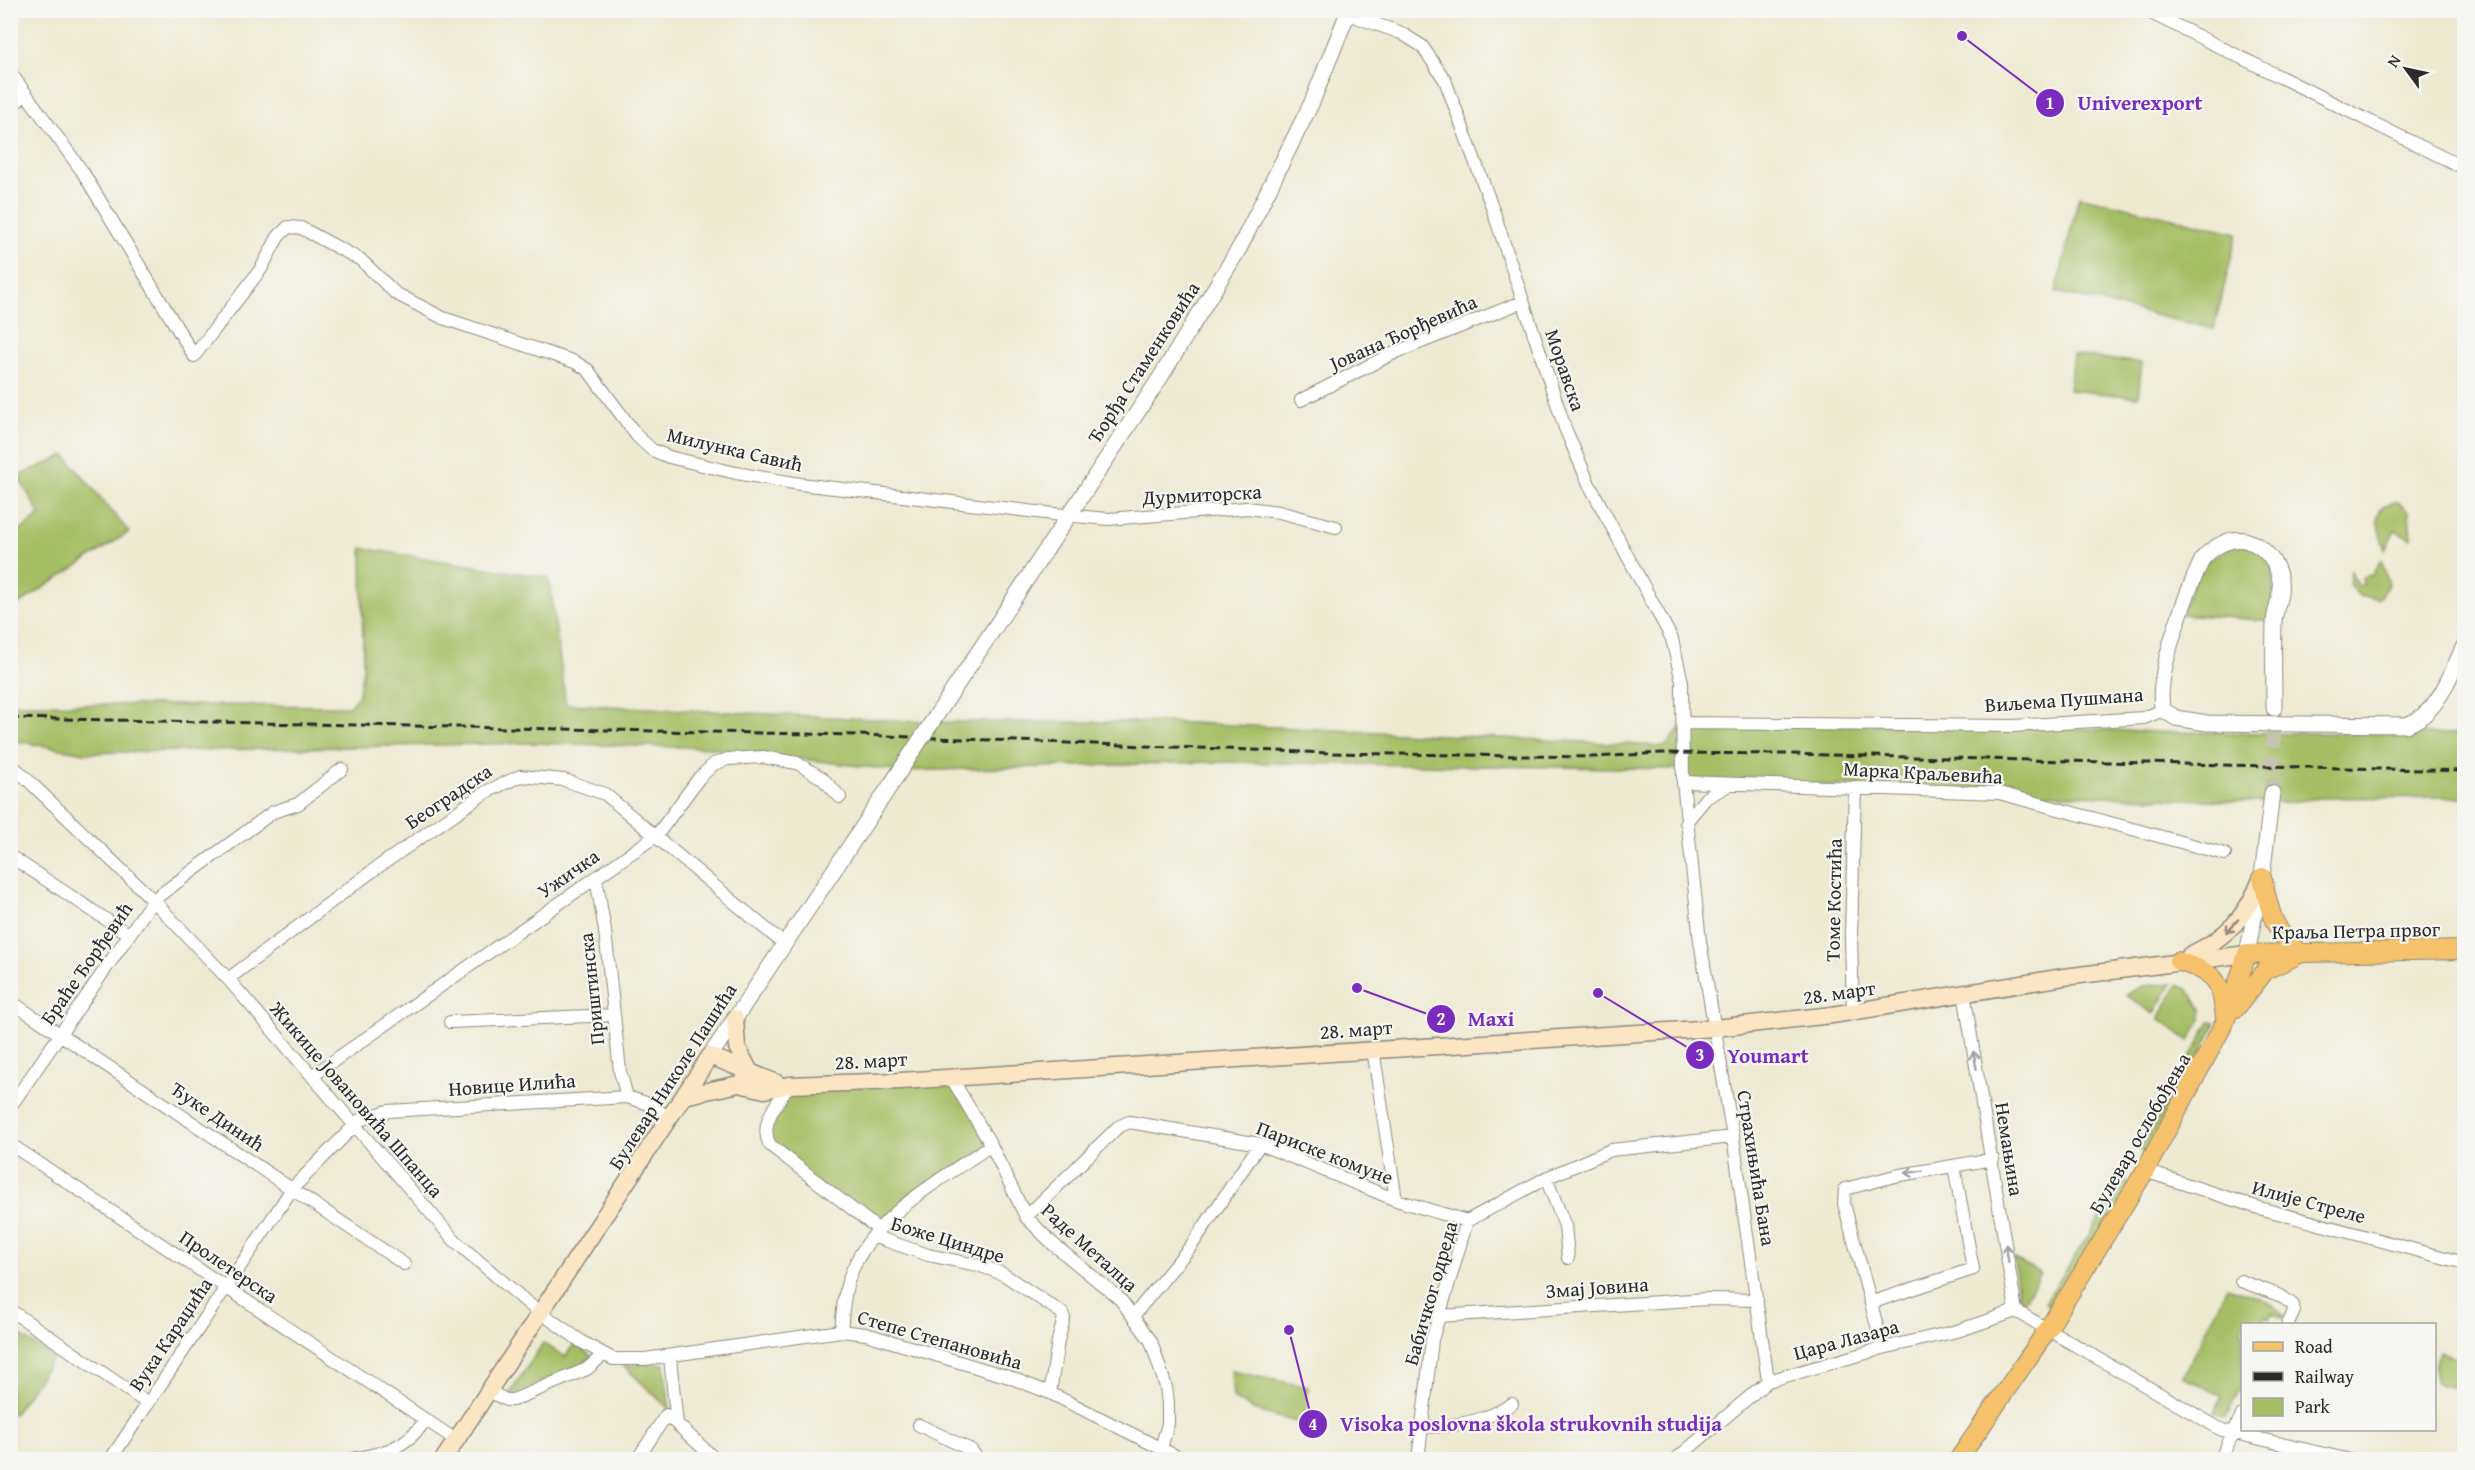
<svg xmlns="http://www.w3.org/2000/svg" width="2475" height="1470" viewBox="0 0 2475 1470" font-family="'Gentium Book Plus',serif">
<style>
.green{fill:#a5be64;stroke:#687448;stroke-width:1.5}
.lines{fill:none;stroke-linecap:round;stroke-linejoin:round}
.tertiary-tunnel{stroke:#c7c3b0;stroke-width:15;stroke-dasharray:15 8;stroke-linecap:butt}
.minor-casing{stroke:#8c8a7e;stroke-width:14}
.tertiary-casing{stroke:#8c8a7e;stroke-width:17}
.secondary-casing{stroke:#8c8a7e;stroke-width:19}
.primary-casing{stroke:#8c8a7e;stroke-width:20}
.minor{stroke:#fff;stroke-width:12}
.tertiary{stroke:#fff;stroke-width:15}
.secondary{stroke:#fbe6c4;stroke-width:16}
.primary{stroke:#f5c16b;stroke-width:18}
.rail{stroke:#2b2b2b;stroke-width:3;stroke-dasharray:9 4.5;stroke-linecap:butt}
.tertiary-bridge-casing{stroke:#8c8a7e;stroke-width:17;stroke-linecap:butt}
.tertiary-bridge{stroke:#fff;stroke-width:15}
.oneway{stroke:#938878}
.oneway2{stroke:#a0a0a0}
.labels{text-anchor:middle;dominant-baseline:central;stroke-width:4.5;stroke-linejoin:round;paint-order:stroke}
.street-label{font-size:20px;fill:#2b2b2b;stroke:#f6f6f2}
.leader{fill:none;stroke:#7b2cbf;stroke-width:2}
.callout-dot{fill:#7b2cbf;stroke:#f6f6f2;stroke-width:2}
.mark-label{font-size:18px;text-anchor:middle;font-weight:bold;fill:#fff}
.callout-label{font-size:21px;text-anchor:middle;font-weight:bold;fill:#7b2cbf;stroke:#f6f6f2;stroke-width:4.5;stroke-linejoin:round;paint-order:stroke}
</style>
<rect width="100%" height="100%" fill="#f6f6f2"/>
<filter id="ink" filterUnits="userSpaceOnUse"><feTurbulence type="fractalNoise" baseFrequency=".0167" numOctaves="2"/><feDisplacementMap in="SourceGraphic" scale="12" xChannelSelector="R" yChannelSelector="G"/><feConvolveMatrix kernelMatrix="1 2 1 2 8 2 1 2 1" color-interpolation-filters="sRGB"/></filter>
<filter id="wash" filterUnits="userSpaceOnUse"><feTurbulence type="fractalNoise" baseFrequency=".008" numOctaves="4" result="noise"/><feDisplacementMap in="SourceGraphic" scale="24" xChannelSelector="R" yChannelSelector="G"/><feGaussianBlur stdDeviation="1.35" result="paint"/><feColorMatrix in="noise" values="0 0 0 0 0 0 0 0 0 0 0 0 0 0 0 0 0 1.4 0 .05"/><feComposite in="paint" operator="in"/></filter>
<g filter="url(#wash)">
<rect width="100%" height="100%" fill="#eee9d1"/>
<path class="green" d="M2079 196 2237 233 2214 329 2056 292Z
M2073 355 2142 363 2138 397 2069 390Z
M65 455 129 532 11 609V538L40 515 18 476Z
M2397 502 2409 512 2411 538 2395 530 2385 550C2379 532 2368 504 2397 502Z
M2243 539 2274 561V621L2181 614 2199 566Z
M362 548 549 578 566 704 932 722H1168L1666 746 1683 723 2013 726 2157 732 2464 734V797L2320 798 2283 803 1685 780 1684 769 1214 762 900 771 712 748 532 743 85 753 11 740 10 704 349 706 358 697 363 669Z
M2381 559 2389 584 2378 599 2359 596 2349 584 2351 571 2357 586 2363 585 2362 577 2372 575Z
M2172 983 2154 1014 2126 995 2141 986Z
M2178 985 2187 989 2202 1009 2201 1020 2189 1041 2159 1018Z
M2210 1022 2216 1023 2148 1156 2140 1151Z
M951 1077 991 1145 878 1229 774 1151 765 1129 789 1085Z
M2124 1180 2131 1184 2052 1307 2045 1303Z
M2014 1258 2041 1274 2024 1301 2018 1297Z
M2227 1287C2245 1294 2279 1300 2285 1319L2272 1312 2269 1318 2265 1316 2262 1322 2265 1324H2242V1385L2225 1418 2215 1413 2222 1396 2183 1376Z
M14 1331 53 1358 14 1414 10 1412V1337Z
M543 1343 565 1357 574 1344 592 1356 583 1364 507 1398Z
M2439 1352 2464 1359V1378L2461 1390 2435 1383V1367Z
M664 1364 670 1410 623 1365Z
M1231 1371 1308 1387 1304 1424 1253 1410 1233 1398Z"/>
</g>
<g filter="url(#ink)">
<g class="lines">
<path class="tertiary-tunnel" d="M2272 793 2274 712"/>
<g class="minor-casing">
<path id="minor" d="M2145 10 2464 168
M1348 14 1401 33 1422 46 1445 80 1492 207 1565 428 1589 484 1672 639 1682 682 1683 782 1700 941 1733 1137 1768 1381
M10 72 82 171 194 356 261 269 278 237 288 227 301 228 361 260 395 293 443 318 575 362 588 370 637 436 652 450 669 457 736 473 800 484 1054 514 1108 519 1247 508 1279 512 1336 527
M10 107 26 94
M1301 400 1394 353 1522 302
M1683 723 2013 726 2144 718 2163 710
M10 763 153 900 228 979 455 1241 530 1305 582 1342 613 1359H645L841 1331 866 1334 1009 1377 1050 1393 1184 1460
M1683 782 1999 793 2225 854
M1686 822 1706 798 1727 786
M10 856 128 934
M596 878 605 931 620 1071 627 1097
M228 979 375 869 486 792 520 776 564 780 605 794 784 944
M1964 993 2016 1311
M10 1001 404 1264
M1853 1012 1851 937 1855 787
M450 1022 614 1015
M1373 1049 1396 1200
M312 1076 657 835 699 778 714 764 728 759 763 757 797 763 822 778 840 797
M951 1077 991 1145 1026 1217 1053 1244 1120 1299 1151 1341 1166 1387 1168 1403V1424L1161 1448
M789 1085C778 1103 758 1123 770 1145L878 1229
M10 1107 153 900 273 812 298 804 342 769
M10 1144 456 1440
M2145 1171 2259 1208 2464 1263
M1546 1178 1565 1226 1568 1258
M1026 1217 1118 1127 1129 1122 1260 1144 1396 1200 1467 1221
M873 1236 928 1255 981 1266 1003 1274 1062 1313 1064 1318 1058 1341 1050 1393
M2241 1281 2281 1296 2293 1305 2294 1311 2288 1324
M1873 1302 1973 1269 1954 1166
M10 1310 147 1403
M1134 1315 1191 1246 1260 1144
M1439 1316 1708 1299 1757 1300
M841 1331C843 1313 843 1294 850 1276 872 1215 940 1181 991 1145
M1883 1348 1844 1204 1845 1189 1895 1176 1993 1159
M670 1358 677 1424 716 1460
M489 1391 506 1400H513L587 1369 603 1355
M919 1425 971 1450 978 1460
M1421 1427C1452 1427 1485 1422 1512 1404
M112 1457 292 1189 360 1120 388 1111 627 1097 646 1103 670 1118
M10 1458 12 1460
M348 1460C382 1453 403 1451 425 1421
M637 1460 666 1415 677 1424
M1418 1460 1432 1340 1467 1221 1546 1178 1611 1150 1733 1137
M1675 1460 1768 1381 1883 1348 1957 1331 2016 1311 2222 1430 2350 1460
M2220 1460 2242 1415"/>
</g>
<g class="tertiary-casing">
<path id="tertiary" d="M2274 708C2274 680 2273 652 2274 624 2274 613 2279 603 2280 592 2283 570 2268 548 2248 541 2232 535 2213 547 2203 558 2188 589 2153 679 2163 710L2176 718 2207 723 2406 725C2439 714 2450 674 2464 646
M936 716 1160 378 1240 247 1312 102 1349 10
M2247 954 2262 877 2272 793
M710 1056 892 783"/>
</g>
<g class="secondary-casing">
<path id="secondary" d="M2190 955C2228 937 2247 916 2262 877
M735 1018 737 1047 750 1072
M710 1056 777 1083
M684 1096 739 1084 765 1090 789 1085 900 1081 1715 1028 1832 1015 2064 977 2247 954
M443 1460 710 1056"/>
</g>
<g class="primary-casing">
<path id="primary" d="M2262 877C2271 914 2271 928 2301 954
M2178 961C2216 974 2220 977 2225 1017
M2236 1008 2266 970 2294 957
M1958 1460 2048 1329 2145 1171 2225 1022 2247 954 2464 950"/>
</g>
<use href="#minor" class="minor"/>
<use href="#tertiary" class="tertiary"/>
<use href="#secondary" class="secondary"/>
<use href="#primary" class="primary"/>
<path class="rail" d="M10 718 859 735 1330 753 1594 757 1662 753 1789 754 2464 771"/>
<g class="tertiary-bridge-casing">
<path id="tertiary-bridge" d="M892 783 936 716"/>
</g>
<use href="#tertiary-bridge" class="tertiary-bridge"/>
</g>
<defs><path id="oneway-shaft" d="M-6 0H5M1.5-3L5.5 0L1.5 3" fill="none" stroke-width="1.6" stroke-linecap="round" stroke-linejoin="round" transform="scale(1.5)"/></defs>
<use class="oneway" href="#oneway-shaft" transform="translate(2232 926) rotate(133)"/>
<g class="oneway2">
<use href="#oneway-shaft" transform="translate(1975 1060) rotate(-100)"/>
<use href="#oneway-shaft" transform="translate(1914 1172) rotate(171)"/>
<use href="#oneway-shaft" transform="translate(2007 1253) rotate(-99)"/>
</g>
</g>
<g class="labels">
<g class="street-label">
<text transform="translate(1403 332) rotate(-24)">Јована Ђорђевића</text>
<text transform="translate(1143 362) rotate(-57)">Ђорђа Стаменковића</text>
<text transform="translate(1566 370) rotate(71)">Моравска</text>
<text transform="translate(735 449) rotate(13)">Милунка Савић</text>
<text transform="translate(1202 494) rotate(-3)">Дурмиторска</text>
<text transform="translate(2064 699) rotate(-4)">Виљема Пушмана</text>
<text transform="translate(1923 772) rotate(3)">Марка Краљевића</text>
<text transform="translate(448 796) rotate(-34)">Београдска</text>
<text transform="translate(568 873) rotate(-35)">Ужичка</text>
<text transform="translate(1833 900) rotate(-89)">Томе Костића</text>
<text transform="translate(2356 930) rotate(-1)">Краља Петра првог</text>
<text transform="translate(86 963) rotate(-55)">Браће Ђорђевић</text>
<text transform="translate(591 989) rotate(-96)">Приштинска</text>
<text transform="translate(1839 992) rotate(-8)">28. март</text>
<text transform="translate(1356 1029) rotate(-4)">28. март</text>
<text transform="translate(871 1060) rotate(-3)">28. март</text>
<text transform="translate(672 1076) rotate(-57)">Булевар Николе Пашића</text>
<text transform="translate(512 1084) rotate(-4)">Новице Илића</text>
<text transform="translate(357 1099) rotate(49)">Жикице Јовановића Шпанца</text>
<text transform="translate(218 1116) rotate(34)">Ђуке Динић</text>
<text transform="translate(2139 1133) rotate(-60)">Булевар ослобођења</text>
<text transform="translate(2010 1149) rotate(81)">Немањина</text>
<text transform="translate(1325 1152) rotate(21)">Париске комуне</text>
<text transform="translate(1757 1168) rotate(81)">Страхињића Бана</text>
<text transform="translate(2309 1201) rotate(15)">Илије Стреле</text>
<text transform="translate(948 1239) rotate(17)">Боже Циндре</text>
<text transform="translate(1090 1247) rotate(42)">Раде Металца</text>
<text transform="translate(229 1266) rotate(34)">Пролетерска</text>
<text transform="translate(1597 1287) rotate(-4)">Змај Јовина</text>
<text transform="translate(1430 1293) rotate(-74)">Бабичког одреда</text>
<text transform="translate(170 1334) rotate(-56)">Вука Караџића</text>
<text transform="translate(940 1339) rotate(16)">Степе Степановића</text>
<text transform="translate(1846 1339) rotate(-15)">Цара Лазара</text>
</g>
</g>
<path class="leader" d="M1962 36L2050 103M1357 988L1441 1019M1598 993L1700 1055M1289 1330L1313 1424"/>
<g class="callout-dot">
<circle cx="1962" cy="36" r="6"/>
<circle cx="1357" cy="988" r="6"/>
<circle cx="1598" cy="993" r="6"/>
<circle cx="1289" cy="1330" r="6"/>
<circle cx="2050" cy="103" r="15"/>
<circle cx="1441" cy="1019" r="15"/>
<circle cx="1700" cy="1055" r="15"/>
<circle cx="1313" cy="1424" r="15"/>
</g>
<g class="mark-label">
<text x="2050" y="109">1</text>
<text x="1441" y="1025">2</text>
<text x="1700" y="1061">3</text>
<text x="1313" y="1430">4</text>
</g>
<g class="callout-label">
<text x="2140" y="110">Univerexport</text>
<text x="1491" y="1026">Maxi</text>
<text x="1768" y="1063">Youmart</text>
<text x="1531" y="1431">Visoka poslovna škola strukovnih studija</text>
</g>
<rect width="2475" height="1470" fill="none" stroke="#f6f6f2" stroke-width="36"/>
<rect x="2241" y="1323" width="195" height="108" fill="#f6f6f2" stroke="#a5a5a2" stroke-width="1.5"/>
<rect x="2253" y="1342" width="30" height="9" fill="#f5c16b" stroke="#a5a5a2" stroke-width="1.5"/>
<text x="2295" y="1353" font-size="18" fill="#2b2b2b">Road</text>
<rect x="2253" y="1372" width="30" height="9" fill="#2b2b2b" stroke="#a5a5a2" stroke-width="1.5"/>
<text x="2295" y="1383" font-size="18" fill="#2b2b2b">Railway</text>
<rect x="2253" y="1398" width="30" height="18" fill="#a5be64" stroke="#a5a5a2" stroke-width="1.5"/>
<text x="2295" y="1413" font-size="18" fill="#2b2b2b">Park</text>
<g transform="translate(2406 69) rotate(303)" stroke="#f6f6f2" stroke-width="4.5" paint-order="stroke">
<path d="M0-4.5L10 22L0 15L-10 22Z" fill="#2b2b2b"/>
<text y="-9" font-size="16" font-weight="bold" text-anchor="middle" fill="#2b2b2b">N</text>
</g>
</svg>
